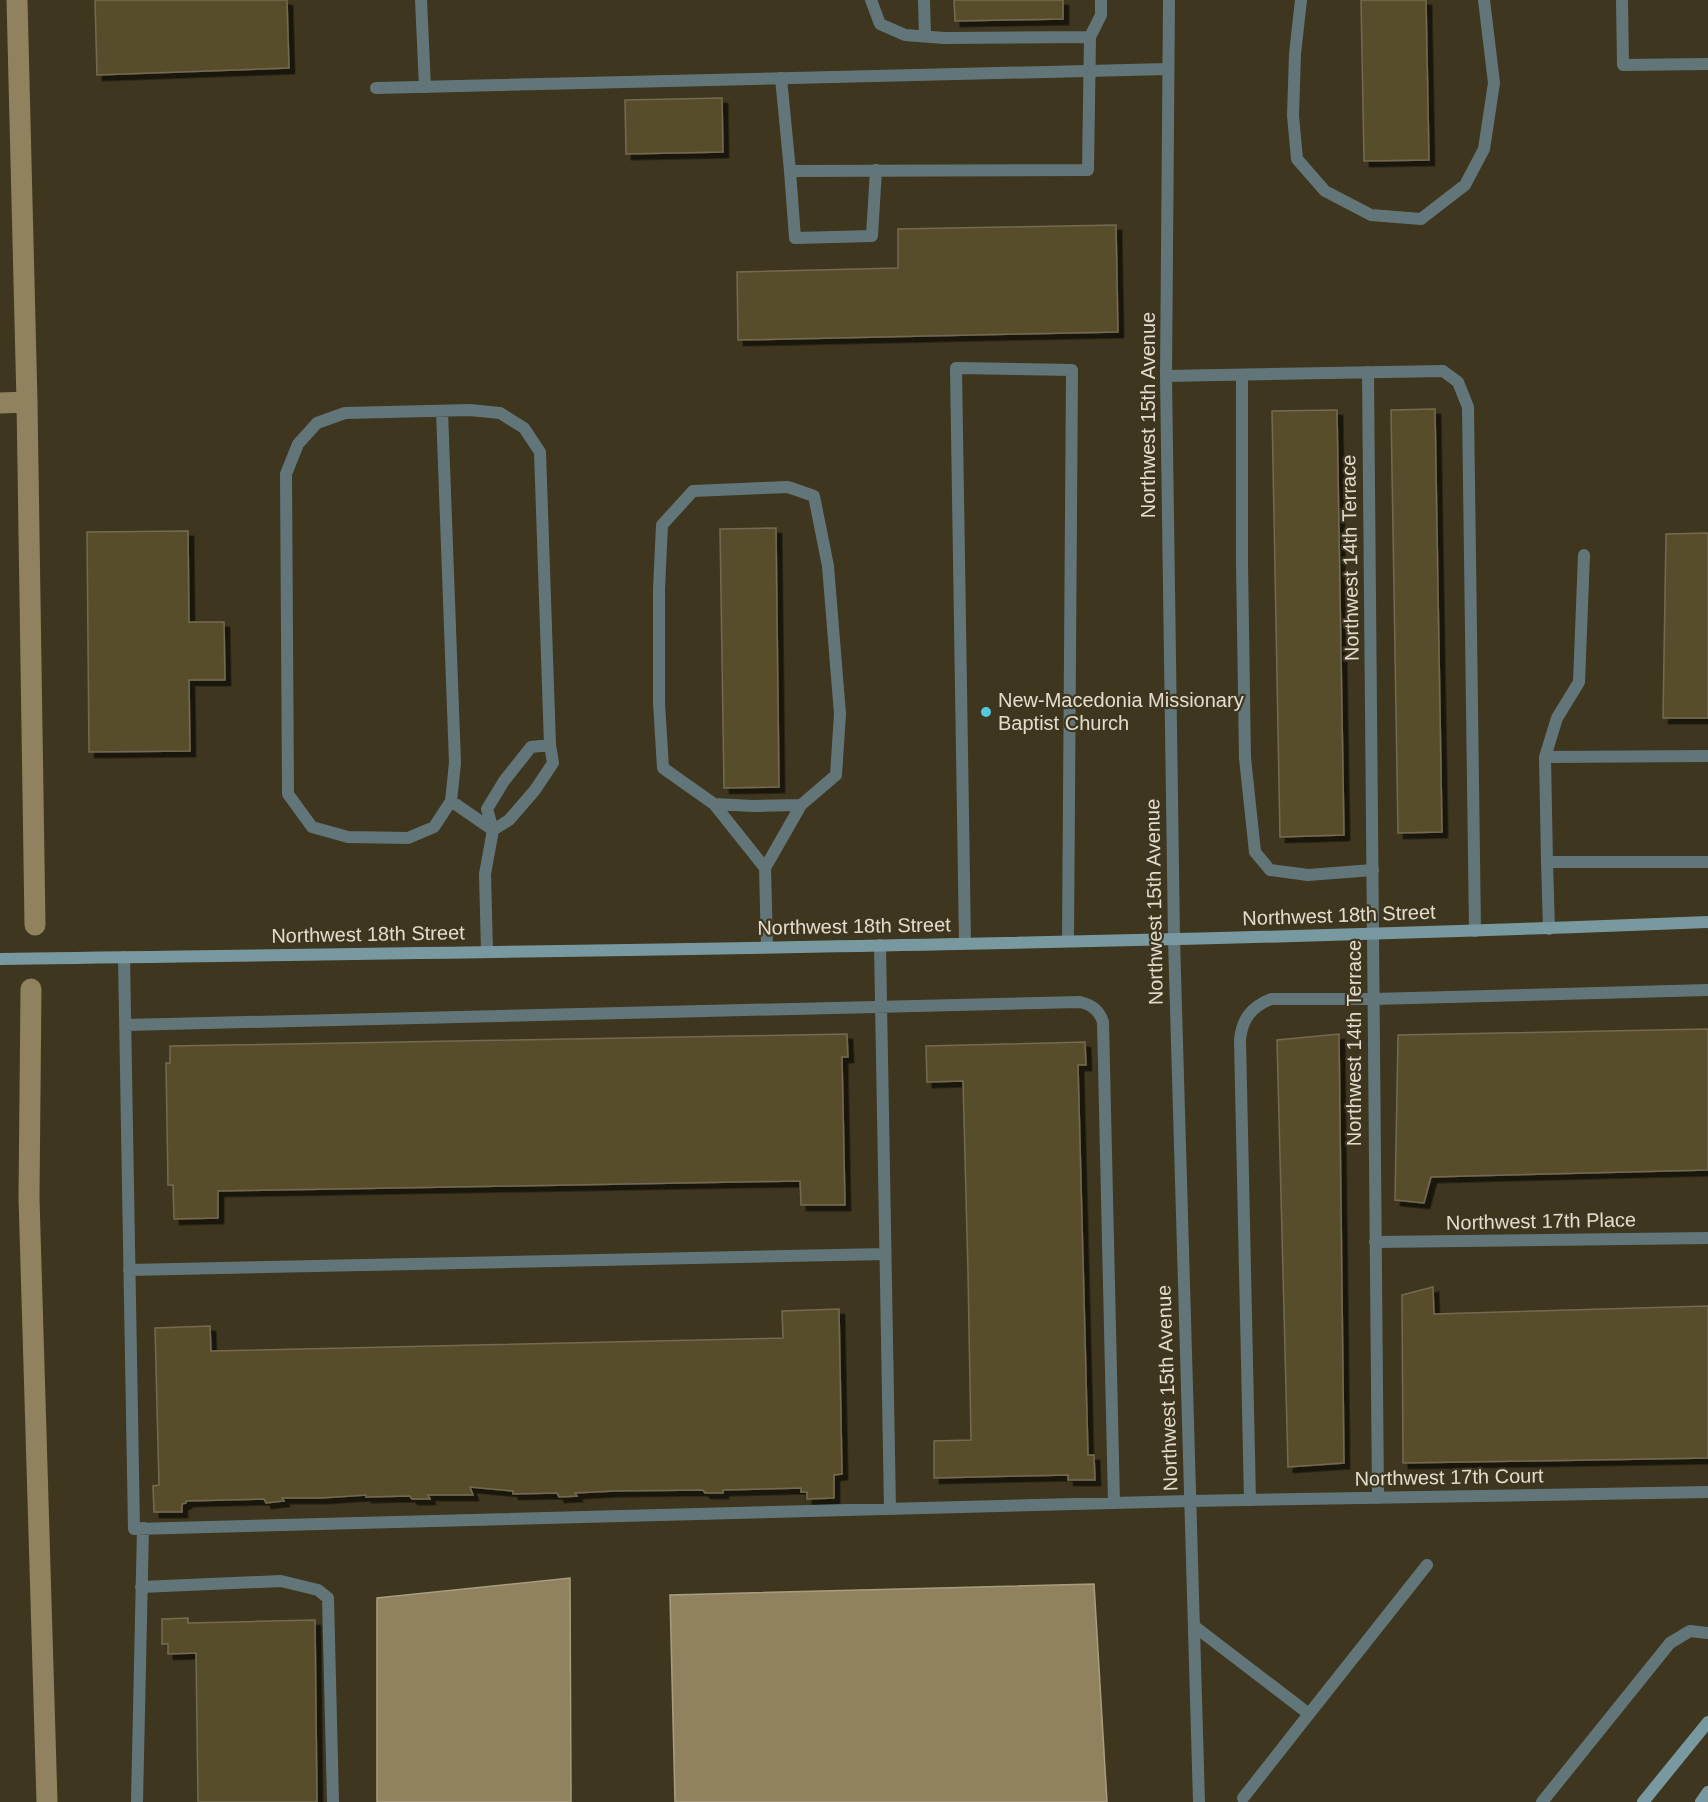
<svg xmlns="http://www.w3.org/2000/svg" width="1708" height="1802" viewBox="0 0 1708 1802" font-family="Arial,sans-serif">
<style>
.water{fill:#90825e;stroke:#a99d80;stroke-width:1.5}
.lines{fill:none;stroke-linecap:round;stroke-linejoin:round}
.canal{stroke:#90825e;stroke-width:21}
.building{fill:#594d2a;stroke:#746b51;stroke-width:1.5;filter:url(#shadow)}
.lane{stroke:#62767a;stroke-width:12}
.street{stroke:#62767a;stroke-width:12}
.secondary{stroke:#7999a0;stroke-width:12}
.poi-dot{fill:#56c9e1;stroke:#3e361e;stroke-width:2}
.labels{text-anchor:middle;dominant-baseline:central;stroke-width:4.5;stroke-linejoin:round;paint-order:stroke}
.street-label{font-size:20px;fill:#e2ddcf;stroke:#3e361e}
.poi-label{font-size:20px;fill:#e2ddcf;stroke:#3e361e;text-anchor:start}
</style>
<defs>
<filter id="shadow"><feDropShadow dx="5.5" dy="5.5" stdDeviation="0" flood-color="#0009"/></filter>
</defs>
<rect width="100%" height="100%" fill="#3e361e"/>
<path class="water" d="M570 1578 571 1802H377V1598Z
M1094 1584 1107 1802H675L670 1595Z"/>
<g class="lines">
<path class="canal" d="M17 0 27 402 35 925
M0 403 27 402
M31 989 29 1198 47 1802"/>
</g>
<path class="building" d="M95 0H287L289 68 97 75Z
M954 0H1063V19L955 21Z
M1361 0H1426L1429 160 1364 161Z
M722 98 723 152 626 154 625 100Z
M1116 225 1118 332 738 340 737 272 898 268V229Z
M1435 409 1442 832 1398 833 1391 410Z
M1337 410 1344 835 1280 837 1272 411Z
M776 528 779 787 724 788 720 529Z
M188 531 189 622H224L225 680H189L190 751 89 752 87 532Z
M1708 533V718H1663L1666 534Z
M1708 1029V1170L1431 1177 1424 1203 1395 1200 1398 1035Z
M847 1034 848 1057H842L845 1205H801L800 1181 218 1191V1218L174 1219 173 1185H168L166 1063H170V1046Z
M1339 1034 1344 1463 1288 1467 1277 1040Z
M1085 1042 1086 1065H1078L1088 1455H1094L1095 1480H1068V1475L934 1478V1441L971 1440 968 1272 963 1081 927 1082 926 1046Z
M1433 1287 1434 1314 1708 1306V1458L1403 1463 1402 1295Z
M839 1309 842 1474 834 1475V1498L807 1499V1492H801V1488L723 1490V1493H705L703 1490 614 1491 575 1493 577 1496 559 1497 557 1493 513 1494V1491L470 1487 473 1495H428L430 1499H412L410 1496 366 1497V1495L321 1498H282L284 1501 266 1503 264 1499 186 1501V1503L182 1504V1512H154L153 1486 159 1485 155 1328 210 1326 211 1351 783 1338 782 1311Z
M188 1618V1623L315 1620 317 1802H198L196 1653 168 1654V1644H162V1619Z"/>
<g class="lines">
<path class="lane" d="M421 0 425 87
M871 0 880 24 905 35 944 38 1090 37 1101 15V0
M924 0 925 36
M1301 0 1295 54 1293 116 1297 159 1325 191 1371 215 1421 219 1465 185 1484 149 1494 83 1484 0
M1622 0 1623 65 1708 64
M781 78 790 171 1088 170 1090 37
M790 171 795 238 872 236 876 170
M1242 375V563L1245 758 1255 852 1270 870 1308 875 1373 870
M442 411 455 763 451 801 434 827 408 838 348 837 312 827 288 794 286 474 298 444 317 423 345 413 470 410 500 413 524 428 540 452 550 745
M788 487 814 496 828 566 840 714 836 775 801 805 765 868 714 804 663 768 659 703V589L662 525 693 491Z
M1708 756 1545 757 1547 862H1708
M1545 757 1557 718 1579 682 1584 555
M451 801 493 830
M714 804 753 806 801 805
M1547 862 1549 929
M765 868 767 947
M965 943 956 368 1072 370 1068 941
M880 945 890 1509
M487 952 485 874 493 830 487 809 504 781 531 747 550 745 553 763 535 790 509 820 493 830
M124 957 134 1529 1190 1501
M125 1025 1080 1002C1092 1005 1099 1010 1103 1022L1114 1503
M129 1270 885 1254
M1250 1500 1240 1040C1242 1019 1251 1007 1271 999H1373L1708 990
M141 1587 281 1581 318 1590 328 1598 333 1802
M1194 1626 1309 1714 1243 1798
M1309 1714 1427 1565
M137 1802 143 1528
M1542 1802 1670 1643 1690 1631 1708 1633"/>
<path class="street" d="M1169 0 1166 376 1174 939 1199 1802
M376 88 1168 69
M1368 372 1378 1498
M1166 376 1443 371 1458 382 1468 407 1475 931
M1375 1242 1708 1238
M1190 1501 1708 1492"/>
<path class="secondary" d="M0 959C569 951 1139 945 1708 922
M1643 1802 1708 1722
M1701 1802 1708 1792"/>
</g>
<circle class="poi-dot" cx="986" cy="712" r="6"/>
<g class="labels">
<g class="street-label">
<text transform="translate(1148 415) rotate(-90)">Northwest 15th Avenue</text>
<text transform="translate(1350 558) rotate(-91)">Northwest 14th Terrace</text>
<text transform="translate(1154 902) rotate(-91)">Northwest 15th Avenue</text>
<text transform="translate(1339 915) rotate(-2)">Northwest 18th Street</text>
<text transform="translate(854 926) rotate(-1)">Northwest 18th Street</text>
<text transform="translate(368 934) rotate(-1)">Northwest 18th Street</text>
<text transform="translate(1354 1043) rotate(-90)">Northwest 14th Terrace</text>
<text transform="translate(1541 1221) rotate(-1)">Northwest 17th Place</text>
<text transform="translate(1167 1388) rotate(-92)">Northwest 15th Avenue</text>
<text transform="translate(1449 1477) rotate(-1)">Northwest 17th Court</text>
</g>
<g class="poi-label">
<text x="998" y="700">New-Macedonia Missionary<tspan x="998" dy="23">Baptist Church</tspan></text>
</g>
</g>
</svg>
